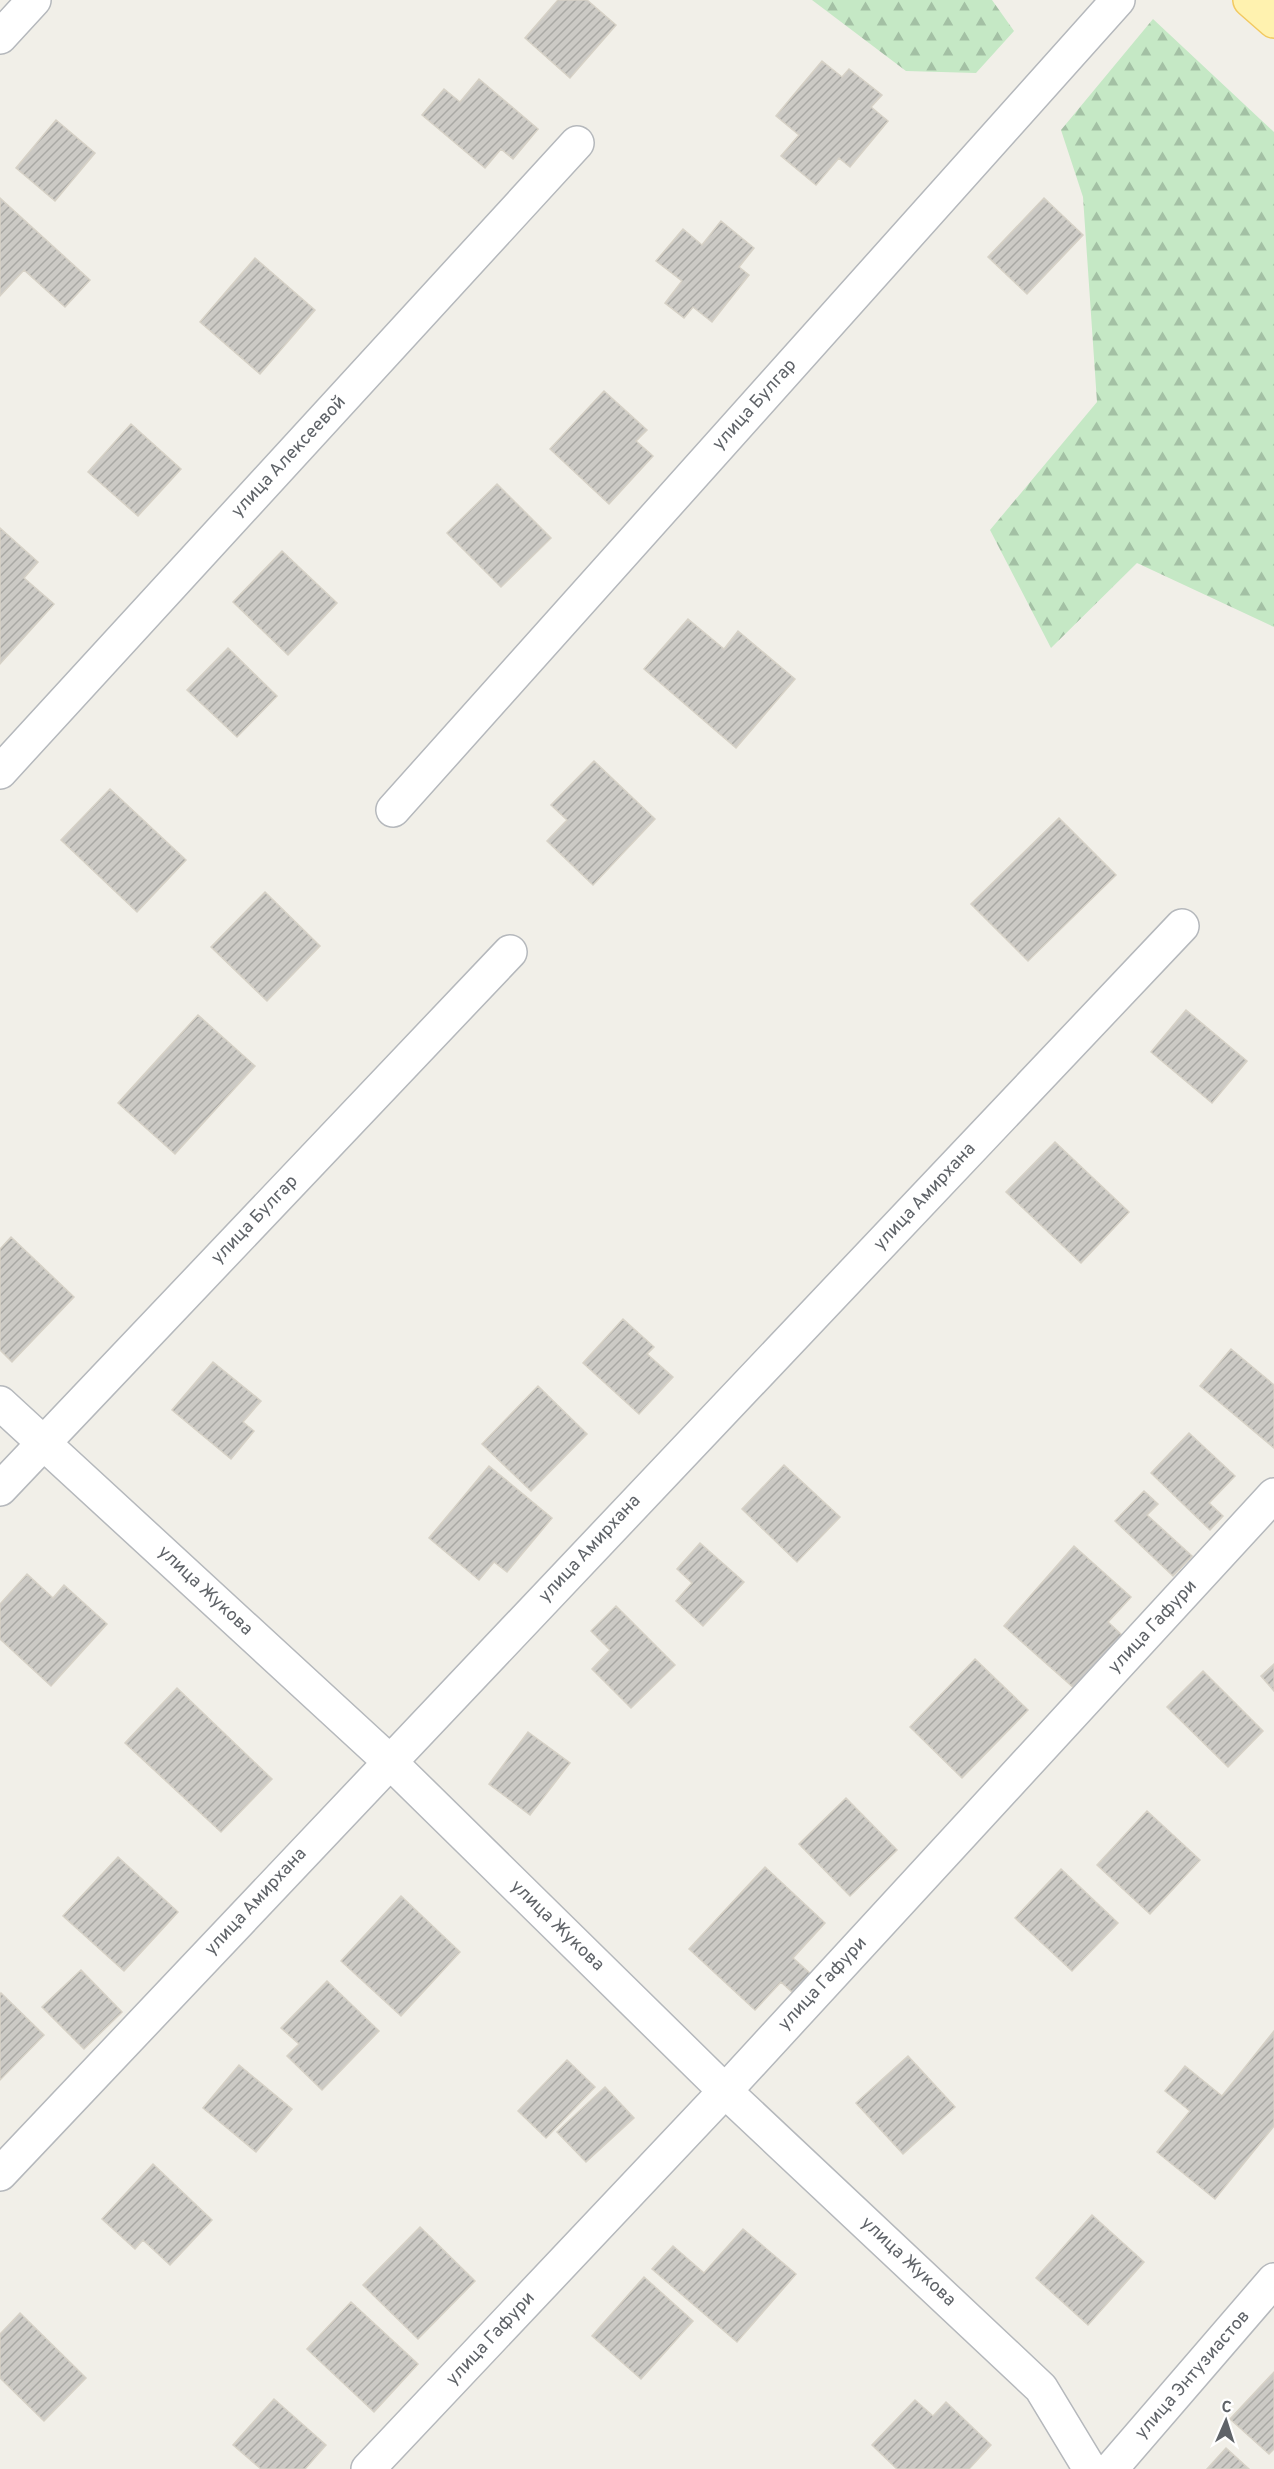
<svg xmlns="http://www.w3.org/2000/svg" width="1274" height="2469" viewBox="0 0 1274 2469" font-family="Overpass,sans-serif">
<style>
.forest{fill:url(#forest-firs)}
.building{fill:url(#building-hatch);stroke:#d6d1c6;stroke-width:1.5}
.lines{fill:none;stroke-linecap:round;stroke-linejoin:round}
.minor-casing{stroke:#b5b8bc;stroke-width:36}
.major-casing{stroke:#f2c960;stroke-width:36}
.minor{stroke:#fff;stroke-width:33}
.major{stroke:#fff2af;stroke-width:33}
.labels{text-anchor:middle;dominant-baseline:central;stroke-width:4.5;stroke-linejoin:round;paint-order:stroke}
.street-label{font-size:18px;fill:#5f6368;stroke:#fff}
</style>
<defs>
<pattern id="forest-firs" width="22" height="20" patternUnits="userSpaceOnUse" patternTransform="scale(1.5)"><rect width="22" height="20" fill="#c5e8c5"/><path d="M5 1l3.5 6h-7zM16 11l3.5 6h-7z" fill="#a3c0a4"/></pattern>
<pattern id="building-hatch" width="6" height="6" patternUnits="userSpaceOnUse" patternTransform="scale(1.5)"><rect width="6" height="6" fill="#cccac5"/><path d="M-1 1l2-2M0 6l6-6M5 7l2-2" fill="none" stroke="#a9a8a4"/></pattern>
</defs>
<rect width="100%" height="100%" fill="#f1efe8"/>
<path class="forest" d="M812 0H992L1014 31 976 73 906 71Z
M1153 19 1274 132V627L1137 563 1051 648 990 530 1097 402 1083 197 1061 130Z"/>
<path class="building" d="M558 0H587L616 25 570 78 525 38Z
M822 61 842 77 849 69 882 95 871 107 888 121 850 167 839 158 816 185 781 156 799 135 776 116Z
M479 79 538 129 513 159 501 149 485 168 422 115 444 89 460 102Z
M56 120 95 153 55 201 16 168Z
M0 198 90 280 65 307 24 270 0 296Z
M1044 198 1083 235 1027 294 988 257Z
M721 221 754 248 739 267 749 275 712 322 693 307 684 318 665 303 682 281 656 261 683 229 702 245Z
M255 258 315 310 260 374 200 322Z
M604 391 647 430 636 441 653 456 609 504 550 449Z
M131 424 181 469 138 516 88 472Z
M497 484 551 538 501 587 447 533Z
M0 528 38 562 24 578 54 604 0 664Z
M282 551 337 603 288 655 233 602Z
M688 619 724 649 738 631 795 679 736 748 644 669Z
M228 648 277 696 237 737 187 690Z
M594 761 655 819 593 885 547 841 567 820 551 805Z
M110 789 186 860 137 912 61 840Z
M1059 818 1116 875 1028 961 971 904Z
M265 892 320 946 267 1001 211 947Z
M1186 1010 1247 1061 1212 1103 1151 1052Z
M198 1015 255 1066 175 1154 118 1103Z
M1055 1142 1129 1212 1081 1263 1006 1192Z
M11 1237 74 1297 12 1362 0 1350V1249Z
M623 1319 654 1347 647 1354 673 1377 639 1414 583 1363Z
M1231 1349 1274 1385V1448L1200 1386Z
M213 1362 261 1401 243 1422 254 1431 231 1459 172 1410Z
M538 1386 587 1434 531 1491 482 1444Z
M1189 1433 1235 1476 1209 1503 1223 1516 1210 1530 1151 1473Z
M784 1465 840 1517 797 1562 742 1509Z
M489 1466 552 1518 507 1572 494 1562 479 1580 429 1538Z
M1144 1491 1158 1504 1147 1515 1192 1556 1173 1576 1115 1521Z
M700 1543 744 1582 703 1626 676 1601 692 1583 677 1569Z
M1074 1546 1131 1597 1108 1622 1123 1636 1075 1689 1004 1626Z
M27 1574 53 1598 64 1585 107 1624 51 1686 0 1639V1604Z
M616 1606 675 1665 631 1708 592 1669 610 1650 591 1631Z
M975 1659 1028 1710 962 1778 910 1727Z
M1274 1664V1691L1261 1676Z
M1203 1671 1263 1731 1228 1767 1167 1707Z
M177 1688 272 1779 221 1832 125 1743Z
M528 1732 570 1763 530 1815 489 1784Z
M846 1798 897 1850 850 1896 799 1844Z
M1147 1811 1200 1860 1150 1914 1097 1865Z
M118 1857 178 1912 124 1971 63 1916Z
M765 1867 825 1923 793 1958 811 1974 793 1993 781 1982 755 2010 689 1949Z
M1061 1869 1118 1923 1072 1971 1015 1918Z
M401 1896 460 1952 401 2016 341 1961Z
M81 1970 122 2012 84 2049 42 2007Z
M327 1981 379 2031 322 2090 287 2056 299 2044 281 2028Z
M1 1993 44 2035 0 2080V1995Z
M1274 2031V2126L1215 2199 1157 2152 1190 2111 1165 2091 1185 2066 1222 2096Z
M908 2056 955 2107 903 2154 856 2103Z
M567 2060 595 2087 546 2138 518 2111Z
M239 2065 292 2109 256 2152 203 2108Z
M605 2087 634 2118 586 2162 557 2132Z
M153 2164 212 2220 170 2265 143 2240 135 2249 102 2219Z
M1092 2215 1144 2262 1088 2325 1036 2278Z
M420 2227 475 2281 418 2339 363 2285Z
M743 2229 796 2274 737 2342 652 2269 673 2246 704 2273Z
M644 2277 693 2321 641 2379 592 2336Z
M351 2302 418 2364 374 2412 307 2349Z
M20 2313 86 2378 44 2421 0 2378V2334Z
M1274 2372V2449L1269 2454 1230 2419Z
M274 2399 326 2445 305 2469H261L233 2445Z
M915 2400 933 2416 946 2402 991 2445 969 2469H897L872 2445Z
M1226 2448 1249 2469H1207Z"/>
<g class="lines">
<g class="minor-casing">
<path id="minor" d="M0 37 34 0
M0 772 577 143
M393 810 1118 0
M0 1403 389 1761 725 2091 1041 2388 1090 2469
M0 1489 510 952
M0 2174 1182 926
M368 2469 725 2091 1274 1495
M1111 2469 1274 2280"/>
</g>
<g class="major-casing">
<path id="major" d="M1250 0 1274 21"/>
</g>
<use href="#minor" class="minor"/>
<use href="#major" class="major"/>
</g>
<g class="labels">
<g class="street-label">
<text transform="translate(755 405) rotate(-48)">улица Булгар</text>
<text transform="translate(289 457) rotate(-47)">улица Алексеевой</text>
<text transform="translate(925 1197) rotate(-47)">улица Амирхана</text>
<text transform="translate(255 1220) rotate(-46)">улица Булгар</text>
<text transform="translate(590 1549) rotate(-47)">улица Амирхана</text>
<text transform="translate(205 1591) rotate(43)">улица Жукова</text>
<text transform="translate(1153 1627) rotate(-47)">улица Гафури</text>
<text transform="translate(256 1902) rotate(-47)">улица Амирхана</text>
<text transform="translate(557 1926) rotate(44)">улица Жукова</text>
<text transform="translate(823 1984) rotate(-47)">улица Гафури</text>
<text transform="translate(908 2262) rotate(43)">улица Жукова</text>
<text transform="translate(491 2339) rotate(-47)">улица Гафури</text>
<text transform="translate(1193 2375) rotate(-49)">улица Энтузиастов</text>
</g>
</g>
<g transform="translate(1226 2421) rotate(3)" stroke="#ffffff" stroke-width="4.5" paint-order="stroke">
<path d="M0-4.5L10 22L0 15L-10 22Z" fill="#5f6368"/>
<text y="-9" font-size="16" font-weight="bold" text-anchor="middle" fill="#5f6368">С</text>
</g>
</svg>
